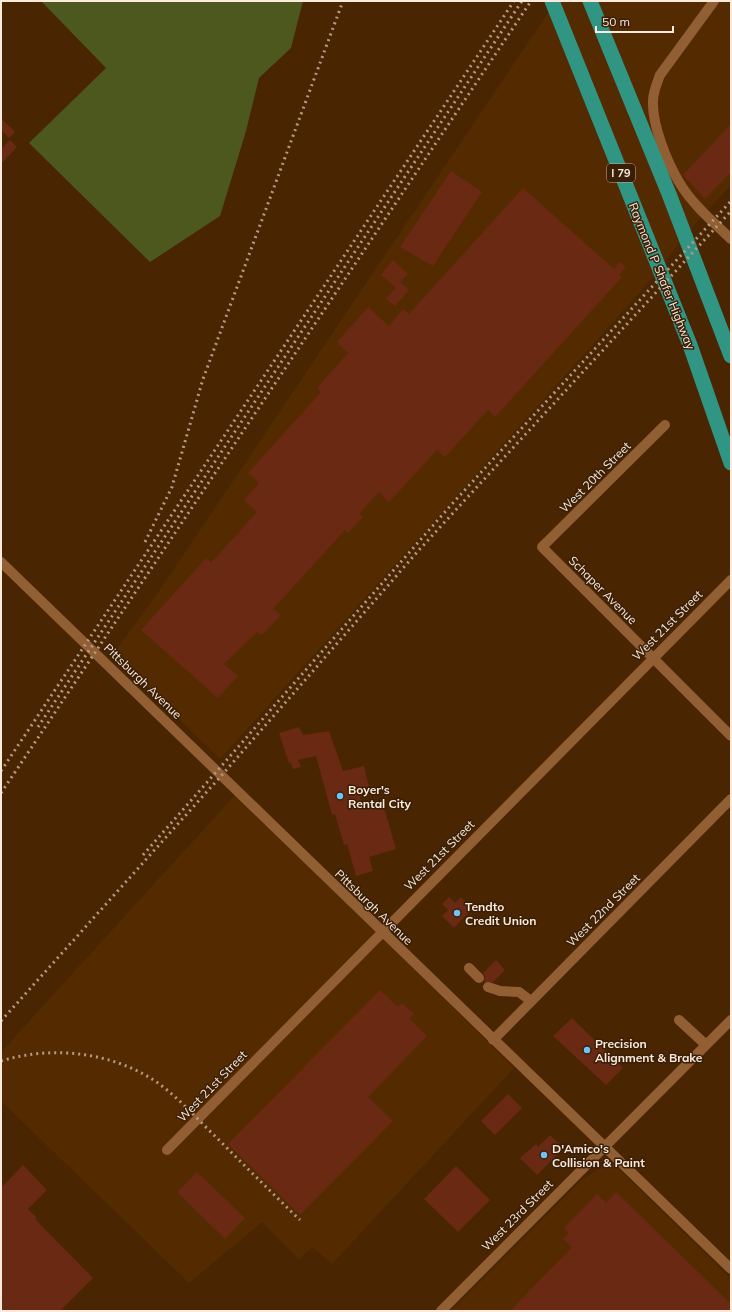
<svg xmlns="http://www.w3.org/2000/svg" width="732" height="1312" viewBox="0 0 732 1312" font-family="Mulish,sans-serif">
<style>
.built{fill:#542b00}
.green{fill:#4c581d}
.building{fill:#692912}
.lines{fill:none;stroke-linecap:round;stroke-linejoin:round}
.minor{stroke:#925e33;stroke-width:10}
.highway{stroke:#319584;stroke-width:15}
.rail{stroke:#b49b85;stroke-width:3;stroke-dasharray:2 4;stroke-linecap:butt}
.poi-dot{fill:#72c1f5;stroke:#391f07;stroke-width:1.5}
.labels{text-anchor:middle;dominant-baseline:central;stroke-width:3;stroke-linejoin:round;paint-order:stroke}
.shield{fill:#391f07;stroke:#c2ad9c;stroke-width:1}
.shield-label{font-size:11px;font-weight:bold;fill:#fceadc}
.street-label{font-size:12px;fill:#fceadc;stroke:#391f07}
.poi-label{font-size:12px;font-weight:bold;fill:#fceadc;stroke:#391f07;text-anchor:start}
</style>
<rect width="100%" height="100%" fill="#492501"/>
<path class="built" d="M556 1H731V185L700 218 648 283 220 759 113 654 155 597Z
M236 794 514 1068 332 1264 312 1247 299 1259 262 1222 189 1283 1 1101V1052Z
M608 1163 614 1164 731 1279V1311H451L583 1179Z"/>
<path class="green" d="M41 1H303L291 48 259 78 246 131 220 216 150 262 29 143 106 68Z"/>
<path class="building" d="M1 118 15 132 9 138 1 130Z
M731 124V172L705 199 683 175Z
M10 140 17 147 1 164V149Z
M451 171 482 192 433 266 400 247Z
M523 188 614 269 620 262 626 267 619 274 622 277 495 417 488 410 445 457 437 450 389 502 379 492 359 514 363 517 348 533 345 530 273 609 281 615 262 635 257 632 224 664 238 676 218 698 141 630 206 558 211 563 257 512 244 500 259 483 248 473 321 392 317 388 348 353 337 342 368 307 389 326 403 309 409 314Z
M393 260 408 274 400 282 409 290 395 306 386 299 397 286 396 288 381 275Z
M299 727 303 735 329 731 343 771 364 766 369 787 358 789 363 809 383 804 396 849 369 857 373 871 356 876 347 844 344 845 335 814 332 815 316 756 298 760 301 767 293 769 291 763H289L279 733Z
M449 897 455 903 461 897 472 909 454 928 442 916 448 910 442 904Z
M496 960 505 970 493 982H484L485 977 483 973Z
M380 990 398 1007 402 1003 414 1014 409 1018 427 1036 368 1097 393 1121 300 1215 228 1144Z
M572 1018 623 1068 606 1085 553 1036Z
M508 1094 522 1108 495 1135 481 1121Z
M550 1135 564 1148 537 1175 520 1158 536 1144 538 1147Z
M23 1165 47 1190 28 1209 37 1218 35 1219 93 1278 60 1311H1V1188Z
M456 1166 490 1200 458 1232 424 1199Z
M197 1172 245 1218 225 1239 177 1192Z
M616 1192 731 1304V1311H510L572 1247 563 1239 569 1233 564 1228 597 1194 606 1203Z"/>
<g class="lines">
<path class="minor" d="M714 1 660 75C657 83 653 92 653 101 652 125 667 162 679 182 692 204 713 222 731 239
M665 425 542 547 731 736
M1 562 731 1269
M469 968 479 978
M488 987 500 991 519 992 531 1001
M679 1020 706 1045
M493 1040 731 799
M167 1150 731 580
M441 1311 731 1020"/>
<path class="highway" d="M552 1 690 345 731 463
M590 1 669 194 731 356"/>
<path class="rail" d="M145 542 172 487 203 379 343 1
M38 727 522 1
M1 771 514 1
M1 793 531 1
M143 855 451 505 731 201
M1 1021 221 776 419 550 731 211
M1 1061C53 1045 113 1052 158 1083 180 1099 198 1120 218 1139 245 1166 272 1193 300 1220"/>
</g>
<g class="poi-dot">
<circle cx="340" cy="796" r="4"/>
<circle cx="457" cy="913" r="4"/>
<circle cx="587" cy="1050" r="4"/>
<circle cx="544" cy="1155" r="4"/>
</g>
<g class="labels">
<rect class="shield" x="607" y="164" width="28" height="18" rx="3"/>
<g class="shield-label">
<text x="621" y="173">I 79</text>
</g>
<g class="street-label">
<text transform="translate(662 276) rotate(68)">Raymond P Shafer Highway</text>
<text transform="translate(595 477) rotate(-45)">West 20th Street</text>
<text transform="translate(603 590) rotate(45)">Schaper Avenue</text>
<text transform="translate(667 625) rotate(-45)">West 21st Street</text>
<text transform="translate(143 681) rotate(44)">Pittsburgh Avenue</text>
<text transform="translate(439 855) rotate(-45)">West 21st Street</text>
<text transform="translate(374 907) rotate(44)">Pittsburgh Avenue</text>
<text transform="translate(603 910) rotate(-45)">West 22nd Street</text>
<text transform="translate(212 1086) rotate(-46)">West 21st Street</text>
<text transform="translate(517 1215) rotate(-45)">West 23rd Street</text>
</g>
<g class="poi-label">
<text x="348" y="789">Boyer's<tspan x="348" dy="14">Rental City</tspan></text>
<text x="465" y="906">Tendto<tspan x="465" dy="14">Credit Union</tspan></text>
<text x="595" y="1043">Precision<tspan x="595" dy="14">Alignment &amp; Brake</tspan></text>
<text x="552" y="1148">D'Amico's<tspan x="552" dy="14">Collision &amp; Paint</tspan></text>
</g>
</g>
<rect width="732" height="1312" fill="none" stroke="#fceadc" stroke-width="4"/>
<path d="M596 26v6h77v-6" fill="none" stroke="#fceadc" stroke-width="2"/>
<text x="602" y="26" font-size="12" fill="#fceadc" stroke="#391f07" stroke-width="3" paint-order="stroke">50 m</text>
</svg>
